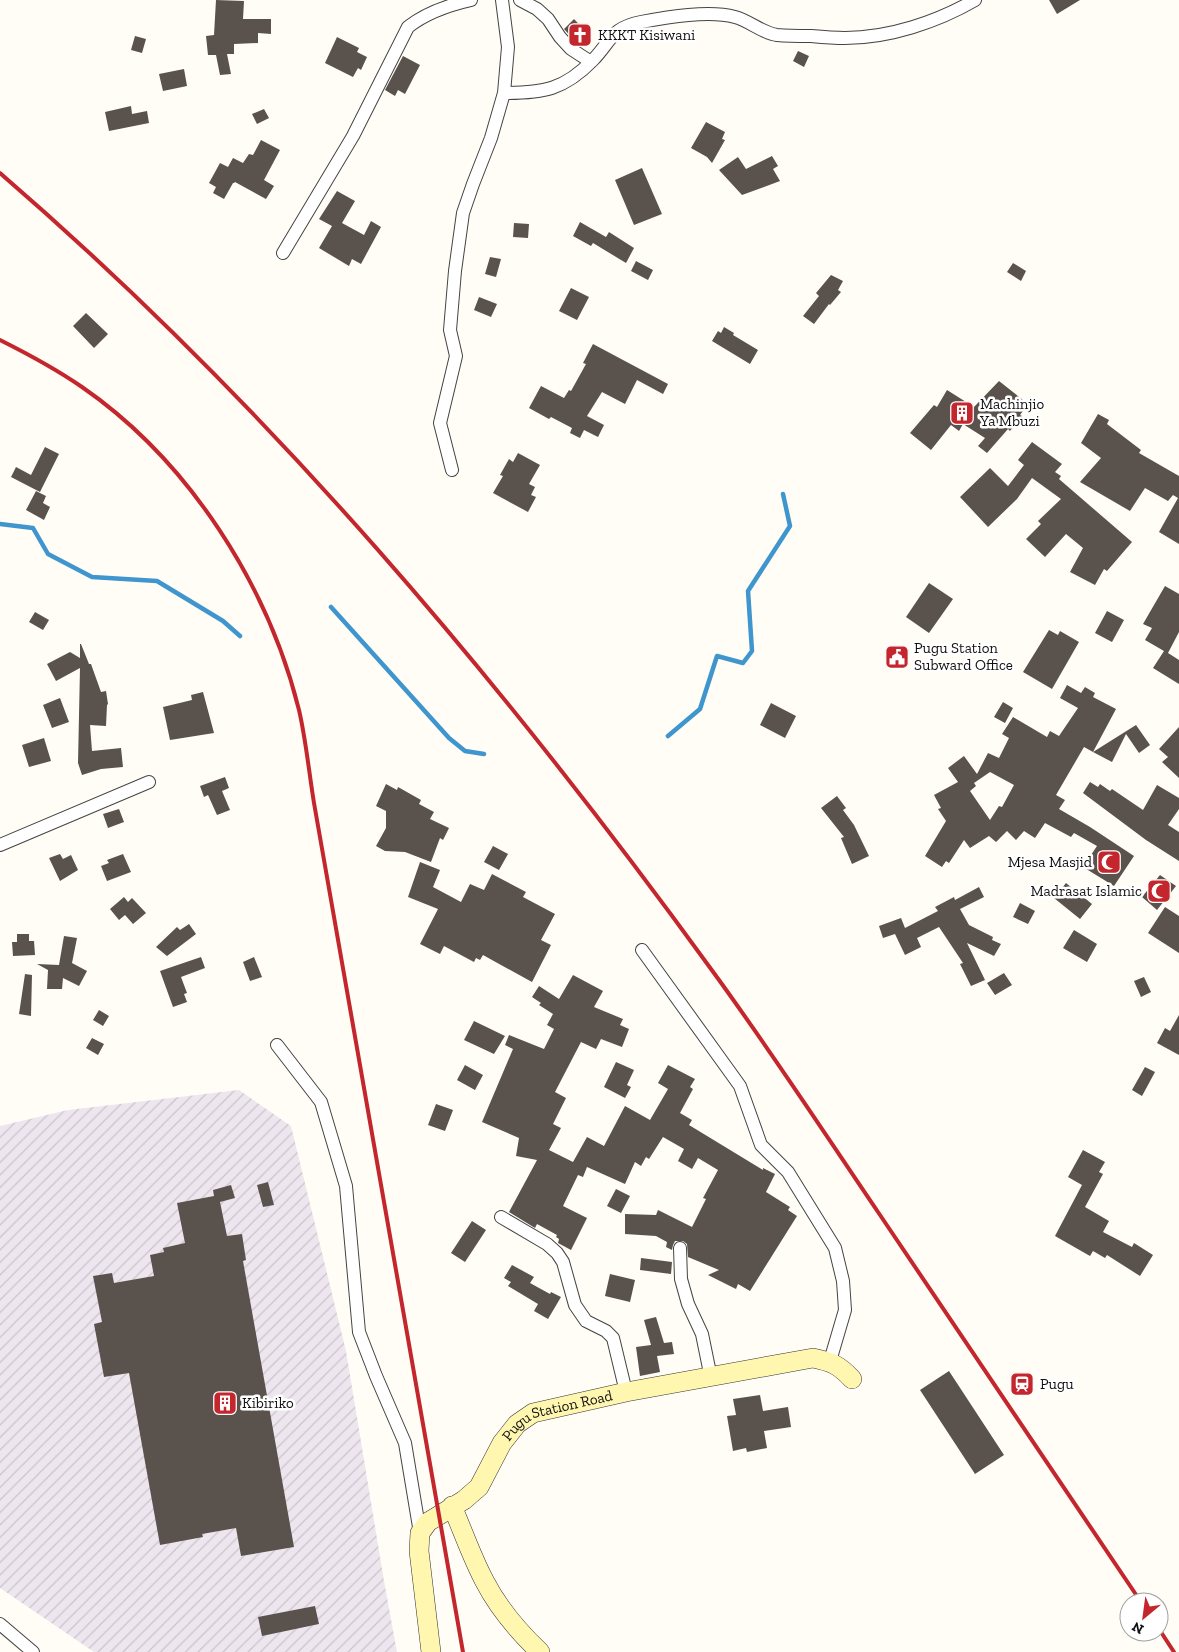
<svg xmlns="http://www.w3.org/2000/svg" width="1179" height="1652" viewBox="0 0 1179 1652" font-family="'Zilla Slab',serif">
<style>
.industrial{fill:url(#industrial-furrows)}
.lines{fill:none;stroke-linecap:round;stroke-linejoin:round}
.stream{stroke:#3f96cf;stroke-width:4.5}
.building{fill:#5a524d;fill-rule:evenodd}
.street-casing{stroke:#444;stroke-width:14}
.secondary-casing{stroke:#333;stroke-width:20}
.street{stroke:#fff;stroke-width:12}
.secondary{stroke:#fff6b0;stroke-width:19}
.rail{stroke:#c4262e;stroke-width:4}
.labels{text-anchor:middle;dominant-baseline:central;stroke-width:5;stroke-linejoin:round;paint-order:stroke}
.poi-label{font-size:15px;fill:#111;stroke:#fff;text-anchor:start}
.street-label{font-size:15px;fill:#111;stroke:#fff}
</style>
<defs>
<pattern id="industrial-furrows" width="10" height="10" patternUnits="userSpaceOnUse" patternTransform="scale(1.25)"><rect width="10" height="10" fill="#eee6ef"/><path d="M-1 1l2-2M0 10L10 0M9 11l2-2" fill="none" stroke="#cbc4cc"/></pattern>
</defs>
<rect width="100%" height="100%" fill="#fffdf5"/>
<path class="industrial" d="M239 1090 291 1126 346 1351 384 1581 397 1652H94L0 1588V1126L68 1110Z"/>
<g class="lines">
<path class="stream" d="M0 524 33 528 48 554 92 577 157 581 223 621 240 636
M331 607 449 738 465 751 484 754
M668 736 700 709 717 656 743 663 752 651 748 591 790 526 783 494"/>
</g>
<path class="building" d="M216 0 244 1 243 19H271V34L258 33V43L234 44V54H227L231 74 220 75 216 55H208L206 36 214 35Z
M1049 0H1080L1057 14Z
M574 19 589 35 577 43 564 29Z
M135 36 146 39 142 53 131 50Z
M337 37 359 48 357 52 367 57 361 70 358 68 353 77 325 63Z
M798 51 809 56 804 67 793 61Z
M403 56 420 65 405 94 398 90 395 96 385 90Z
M184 69 187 86 163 91 159 74Z
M131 106 132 114 147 111 149 123 109 131 105 112Z
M264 109 269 118 257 124 252 114Z
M706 122 725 132 722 139 725 140 712 163 707 157 691 148Z
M261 140 280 150 264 180 274 186 266 199 235 182 234 183H233L224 199 213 193 216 187 209 183 220 163 228 167 233 158 243 163 249 154 253 155Z
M772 156 778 166 773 169 780 181 742 195 719 170 738 157 746 169Z
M642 168 662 214 634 225 615 180Z
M337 191 355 201 342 223 364 235 371 221 381 227 361 264 352 259 349 266 319 248 332 226 319 219Z
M580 222 606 237 609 232 634 248 626 263 593 243 591 246 573 236Z
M514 223 529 224 528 238 513 237Z
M490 257 501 259 496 277 485 274Z
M636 261 653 270 648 280 631 271Z
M1013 263 1026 271 1021 281 1007 272Z
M831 275 843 281 838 290 841 292 830 305 829 304 814 324 803 316 819 296 816 293Z
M571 288 589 297 577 320 559 311Z
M479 297 497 304 491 317 474 310Z
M86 313 108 334 94 348 73 326Z
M724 327 734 333 733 335 758 350 750 364 712 341 718 331 721 333Z
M593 344 668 384 663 394 637 380 625 404 602 392 587 416 604 425 598 437 584 430 580 438 570 433 572 428 551 417 549 419 529 408 541 386 564 398 569 390 571 391 586 364 583 363Z
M999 381 1028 404 1020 415 1022 416 1010 431 1008 429 987 453 978 446 985 438 963 424 959 431 951 425 931 450 910 433 934 405 937 407 947 390 974 407Z
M1098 414 1109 420 1107 424 1141 450 1139 453 1179 476V544L1159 532 1178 498 1173 495 1168 501 1145 488 1130 511 1080 482 1101 458 1081 443Z
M1032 442 1062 464 1055 472 1061 476 1059 479 1132 542 1107 571 1104 569 1095 585 1070 572 1083 548 1066 534 1045 557 1026 539 1041 524 1038 521 1061 499 1032 478 1017 499 988 527 960 497 990 468 1008 486 1024 465 1018 460Z
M45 447 59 454 40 492 11 477 16 467 31 475Z
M518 453 540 465 529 484 535 487 531 495 536 497 528 512 493 493 503 476 500 475 509 459 513 462Z
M36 491 46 496 43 503 50 507 44 520 26 510Z
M929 583 953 599 929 633 906 617Z
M1165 586 1179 594V632L1168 653 1179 660V684L1153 668 1164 651 1145 640 1152 628 1143 624Z
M1107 611 1124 620 1112 642 1095 633Z
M35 612 49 620 43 630 29 622Z
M1049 630 1058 635 1060 631 1079 642 1052 689 1023 672Z
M80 644H81L89 664H91L101 692 106 691 108 704 107 705 106 726 90 725 92 751 121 748 123 767 101 769 82 775 78 763 80 668 56 681 47 664 70 652 80 658Z
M893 648 906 656 900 666 887 658Z
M1067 685 1081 693 1085 687 1095 693 1093 697 1116 709 1093 752 1084 747 1056 795 1065 800 1059 809 1090 827 1134 856 1114 886 1083 867 1097 846 1074 833 1071 837 1045 823 1035 838 1024 831 1016 840 1007 831 996 842 989 836 970 848 964 840 949 863 946 861 942 867 925 856 946 821 938 809 941 808 934 795 958 782 948 768 964 756 977 774 988 753 999 758 1009 738 1002 734 1013 717 1047 737 1050 731 1059 736 1078 708 1060 698ZM990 772 1014 785 1002 807 999 806 990 820 970 791 976 786 974 783Z
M203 692 214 733 170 740 163 707 192 700 191 695Z
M60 698 69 722 52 728 43 705Z
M1003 702 1013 708 1005 723 994 717Z
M771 703 796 716 785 738 760 725Z
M1136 725 1150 745 1139 753 1126 734 1112 762 1093 752Z
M1179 727V778L1162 762 1168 757 1159 749Z
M44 738 51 761 29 767 22 745Z
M225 777 229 788 222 791 230 810 217 815 208 795 204 797 200 786Z
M1090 782 1098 787 1100 784 1110 791 1112 789 1143 810 1157 785 1179 798V809L1168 825 1179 832V861L1146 840 1083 793Z
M386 784 397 790 398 787 421 800 419 804 434 812 430 819 449 828 443 840 440 838 431 862 405 852 385 851 376 846 386 828V811L376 806Z
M837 796 846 808 843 810 854 825 869 856 852 864 841 838 844 837 821 808Z
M119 809 124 822 108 828 103 814Z
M493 846 508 854 499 870 484 862Z
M60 854 63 859 71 855 78 870 60 881 49 858Z
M123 854 131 872 107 881 101 866 109 863 107 860Z
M420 862 440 870 433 887 461 902 470 884 484 890 492 874 526 892 523 897 555 914 541 940 551 945 532 982 483 955 480 960 476 958 474 962 444 946 440 954 420 944 438 909 408 897Z
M1160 875 1176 886 1157 910 1142 897Z
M1066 883 1092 904 1080 919 1054 898Z
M979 887 984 897 960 909 969 925 993 937 992 940 1001 944 994 956 967 943 985 980 971 986 960 964 963 963 939 927 917 938 921 947 905 955 895 934 883 938 879 926 901 918 905 928 938 911 935 907 954 897 955 900Z
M124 897 128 902 132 898 146 913 133 924 125 915 119 920 110 909Z
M1020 903 1035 911 1028 924 1013 917Z
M1165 907 1179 916V953L1148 933Z
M189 924 196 934 167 956 156 947 177 927 180 930Z
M1074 930 1097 944 1087 962 1063 948Z
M17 934H29V941H34L35 955 13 956 12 942H17Z
M64 936 77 938 72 963 87 971 79 986 63 978 62 989H47L48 970 37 964 59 965Z
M201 957 205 968 181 977 187 993 184 994 187 1002 173 1007 160 971Z
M254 957 262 977 250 981 243 962Z
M1004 973 1012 985 995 995 987 983Z
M25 974 32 975 31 1016 19 1014Z
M573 975 603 991 594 1007 623 1019 620 1025 629 1029 622 1047 601 1039 596 1049 581 1042 555 1092 566 1098 553 1124 561 1128 549 1150 573 1162 587 1137 604 1146 625 1106 650 1120 668 1089 658 1083 668 1065 695 1079 690 1087 693 1089 680 1113 692 1120 689 1125 763 1170V1168L775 1174 766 1192 790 1207 788 1210 797 1216 750 1291 738 1284 736 1289 708 1275 719 1270 688 1257 687 1244 683 1241H675L673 1245 672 1250 666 1247 667 1242 656 1236 625 1234V1214L656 1215 658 1210 692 1227 706 1199 703 1198 718 1170 698 1158 692 1169 678 1161 684 1149 663 1137 649 1159 646 1157 641 1166 635 1162 625 1184 587 1167 583 1177 578 1175 563 1206 587 1218 571 1250 558 1243 559 1239 556 1237 557 1235 537 1224 535 1228 509 1212 537 1160 516 1156 519 1138 482 1122 513 1049 505 1045 509 1035 544 1049 554 1029 547 1025 553 1014 539 1005 541 1003 532 997 539 986 559 999Z
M1144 977 1151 992 1141 997 1134 981Z
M99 1010 109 1016 103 1026 93 1020Z
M1179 1015V1055L1157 1043 1165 1028 1170 1031Z
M474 1021 505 1036 494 1054 464 1040Z
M92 1038 104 1044 98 1055 86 1048Z
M616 1062 634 1070 627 1085 631 1087 625 1098 604 1087Z
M465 1065 483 1075 475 1090 457 1080Z
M1145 1067 1155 1072 1142 1096 1132 1090Z
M436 1104 453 1110 445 1131 428 1125Z
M1083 1150 1105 1162 1099 1172 1103 1174 1085 1207 1109 1221 1103 1232 1132 1247 1134 1243 1153 1255 1140 1276 1107 1255 1105 1258 1093 1251 1090 1256 1055 1236 1082 1185 1068 1177Z
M268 1182 274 1205 263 1207 257 1185Z
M231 1185 235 1198 220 1202 227 1236 242 1234 246 1260 243 1261 294 1547 241 1556 236 1528 202 1534 203 1537 160 1545 129 1373 104 1377 94 1324 102 1322 93 1276 112 1273 114 1283 154 1276 150 1255 164 1252 163 1248 185 1243 177 1203 214 1196 213 1190Z
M616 1189 630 1196 621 1213 607 1206Z
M472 1221 486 1230 465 1262 451 1253Z
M641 1258 672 1262 671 1274 640 1270Z
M512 1265 534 1277 530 1283 550 1294 551 1292 561 1297 548 1319 534 1311 538 1304 508 1286 511 1282 504 1278Z
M610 1274 635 1280 630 1302 605 1296Z
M656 1317 664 1343 672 1342 674 1354 657 1356 660 1372 640 1376 636 1347 651 1345 644 1320Z
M949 1371 1004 1455 975 1474 920 1390Z
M760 1395 763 1411 788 1407 791 1427 764 1431 767 1448 747 1452 746 1448 733 1451 727 1416 736 1415 733 1399Z
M315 1606 319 1624 262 1636 258 1617Z"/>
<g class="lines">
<g class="street-casing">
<path id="street" d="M520 0 537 9 548 19 560 37 571 49 591 62
M504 93C543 93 564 90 593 60 612 40 611 28 641 22 668 17 709 10 735 17 750 21 762 33 777 35 788 36 800 36 811 36 822 37 834 38 845 38 889 38 937 22 975 0
M283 253 353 136 408 27C426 13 449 5 471 0
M452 470 440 423 456 356 450 330 455 271 463 213 473 184 491 138 504 93 508 47 502 0
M0 845 149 782
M642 950 740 1086 761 1145 788 1172 835 1248 843 1281 845 1310 830 1361
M277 1045 321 1102 346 1186 359 1332 376 1376 405 1443 420 1533
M501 1217 547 1244 557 1253 563 1262 575 1305 586 1321 606 1331 613 1338 626 1392
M680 1248 681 1279 688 1304 702 1334 711 1378
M0 1624 33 1652"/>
</g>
<g class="secondary-casing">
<g id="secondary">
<path d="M452 1506C463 1531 472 1558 485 1582 498 1607 519 1632 540 1652"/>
<path id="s1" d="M431 1652 419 1551 420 1533 428 1522 464 1500 479 1487 502 1443 517 1424 533 1413 626 1392 813 1358C832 1362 839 1365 852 1379"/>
</g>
</g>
<use href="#street" class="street"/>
<use href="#secondary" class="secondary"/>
<path class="rail" d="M0 173C270 406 502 681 711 969 769 1048 823 1131 878 1212 965 1342 1053 1472 1141 1602
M0 340C28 354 56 369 82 387 189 461 268 585 299 710 306 740 309 773 314 803L463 1652
M1159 1629 1174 1652"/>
</g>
<defs>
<g id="church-square" transform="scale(1.25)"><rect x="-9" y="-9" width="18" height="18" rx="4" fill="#c4262e" stroke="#fff"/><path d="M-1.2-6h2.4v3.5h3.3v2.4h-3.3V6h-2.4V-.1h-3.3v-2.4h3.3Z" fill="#fff"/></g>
<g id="building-square" transform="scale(1.25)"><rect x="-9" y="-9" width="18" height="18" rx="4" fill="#c4262e" stroke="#fff"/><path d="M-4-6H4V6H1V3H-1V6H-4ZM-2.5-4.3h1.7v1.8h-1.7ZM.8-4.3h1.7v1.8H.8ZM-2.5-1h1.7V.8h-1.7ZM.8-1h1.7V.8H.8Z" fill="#fff"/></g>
<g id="civic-square" transform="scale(1.25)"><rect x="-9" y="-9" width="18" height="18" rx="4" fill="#c4262e" stroke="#fff"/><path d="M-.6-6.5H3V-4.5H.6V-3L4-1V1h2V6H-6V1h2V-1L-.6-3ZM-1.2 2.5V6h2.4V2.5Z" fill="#fff"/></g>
<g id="mosque-square" transform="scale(1.25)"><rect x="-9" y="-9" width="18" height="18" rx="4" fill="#c4262e" stroke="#fff"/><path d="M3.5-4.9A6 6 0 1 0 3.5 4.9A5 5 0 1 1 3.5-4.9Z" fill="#fff"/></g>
<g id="station-square" transform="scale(1.25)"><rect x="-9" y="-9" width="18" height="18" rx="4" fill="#c4262e" stroke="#fff"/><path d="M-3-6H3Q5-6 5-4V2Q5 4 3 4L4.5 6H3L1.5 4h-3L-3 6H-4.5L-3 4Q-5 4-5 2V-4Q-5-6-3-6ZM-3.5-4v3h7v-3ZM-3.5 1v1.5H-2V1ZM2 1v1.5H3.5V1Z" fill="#fff"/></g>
</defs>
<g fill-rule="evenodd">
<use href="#church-square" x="580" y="35"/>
<use href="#building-square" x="962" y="413"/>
<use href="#civic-square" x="897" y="657"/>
<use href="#mosque-square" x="1109" y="862"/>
<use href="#mosque-square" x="1159" y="891"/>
<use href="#station-square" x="1022" y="1384"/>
<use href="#building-square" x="225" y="1403"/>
</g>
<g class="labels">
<g class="poi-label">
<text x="598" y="35">KKKT Kisiwani</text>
<text x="980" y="404">Machinjio<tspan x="980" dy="17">Ya Mbuzi</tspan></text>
<text x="914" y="648">Pugu Station<tspan x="914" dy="17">Subward Office</tspan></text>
<text x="1092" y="862" text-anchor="end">Mjesa Masjid</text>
<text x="1142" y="891" text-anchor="end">Madrasat Islamic</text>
<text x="1040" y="1384">Pugu</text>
<text x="242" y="1403">Kibiriko</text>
</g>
<g class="street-label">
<text stroke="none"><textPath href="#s1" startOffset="310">Pugu Station Road</textPath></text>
</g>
</g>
<g transform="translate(1144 1617) rotate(209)"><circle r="24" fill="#ffffff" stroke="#a0a0a0"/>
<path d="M0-4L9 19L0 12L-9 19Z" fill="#c4262e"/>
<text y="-8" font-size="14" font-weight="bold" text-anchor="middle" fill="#111111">N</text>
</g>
</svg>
